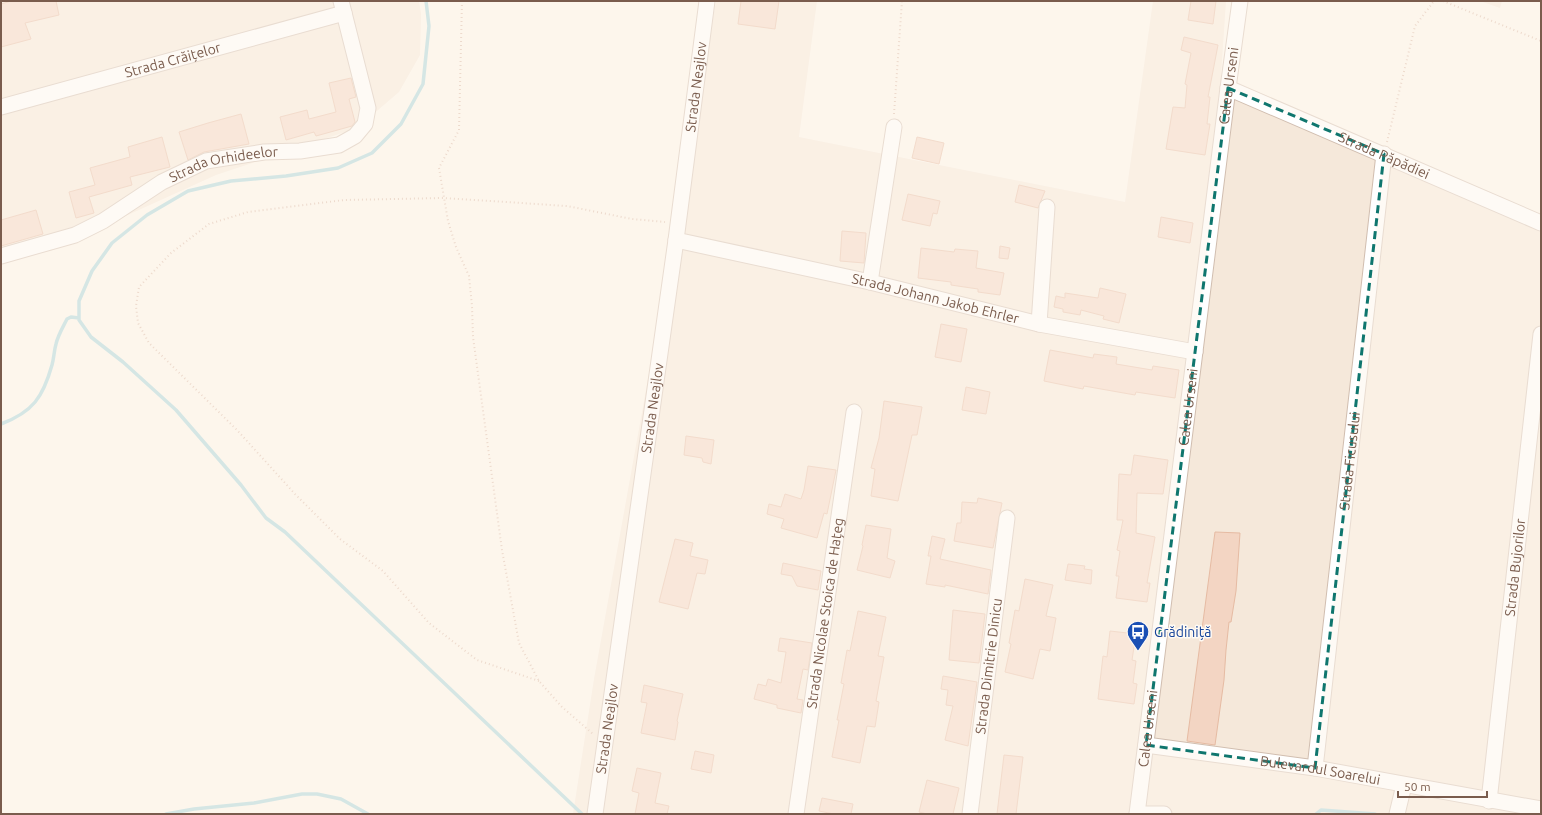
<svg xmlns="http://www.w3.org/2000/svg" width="1542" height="815" viewBox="0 0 1542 815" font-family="Ubuntu,sans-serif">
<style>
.residential{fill:#f5e8da}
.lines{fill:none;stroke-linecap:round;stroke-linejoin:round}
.stream{stroke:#a5d3da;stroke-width:3.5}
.building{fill:#f3d5c3;stroke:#e6bba3}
.minor-casing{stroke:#d1beb0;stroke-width:17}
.path{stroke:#d9b8a5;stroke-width:2;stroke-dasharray:1 3;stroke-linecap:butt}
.minor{stroke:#fff;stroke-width:15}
.marked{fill:none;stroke:#0f766e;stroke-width:3;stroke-dasharray:8 5;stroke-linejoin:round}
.labels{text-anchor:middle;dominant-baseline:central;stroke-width:3;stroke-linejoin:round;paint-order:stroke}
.street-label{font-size:14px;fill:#7a5c4d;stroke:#fffaf3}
.transit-label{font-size:14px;fill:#164399;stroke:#fffaf3;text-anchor:start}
</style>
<rect width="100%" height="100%" fill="#fdf6ec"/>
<path class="residential" d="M1 1H419L421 14 420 55 399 92 357 128 216 175 55 248 1 264Z
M716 1H817L799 137 1125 202 1153 1H1226L1221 75 1541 220V814H573L594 679Z
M1480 1H1502L1500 8Z"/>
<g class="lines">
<path class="stream" d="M426 1 429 26 423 84 401 124 372 153 338 168 286 176 231 181 188 191 147 215 112 243 92 271 79 301V320L91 337 123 362 176 410 241 485 266 518 285 532 582 814
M1 424C33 412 43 397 52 365 54 358 54 351 56 344 58 335 63 327 67 319L71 317 79 318
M166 814 194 809 254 803 302 794H317L341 799 368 814
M1316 814 1321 810 1375 814"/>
</g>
<path class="building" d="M11 1H56L59 15 25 23 31 39 1 47V4Z
M741 1H779L775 29 738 24Z
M1191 1H1216L1213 24 1188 20Z
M1184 37 1218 45 1208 97H1210L1207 124H1210L1205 155 1166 149 1173 107 1185 108 1187 85 1185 84 1191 53 1181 50Z
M351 78 356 97 349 99 355 122 352 126 316 136 314 132 286 140 280 117 307 110 309 119 336 112 329 83Z
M241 114 249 144 204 152 188 160 179 132 208 123Z
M162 137 170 167 130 177 132 185 89 197 94 213 76 218 69 192 95 185 90 168 130 157 128 147Z
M917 137 944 143 939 164 912 158Z
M1019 185 1045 191 1038 208 1015 202Z
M908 194 940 201 937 214 933 213 930 226 902 220Z
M36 210 43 234 1 246V220Z
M1161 217 1193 223 1190 243 1158 237Z
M842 231 866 233 864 263 840 261Z
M1000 246 1010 248 1008 259 999 258Z
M921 248 954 252 955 249 978 251 976 268 1004 273 1000 295 978 292V289L951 285V282L918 278Z
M1100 288 1126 294 1119 323 1103 319 1104 316 1081 310 1080 315 1063 312V309L1054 307 1056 296 1065 298V293L1098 298Z
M941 324 967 329 961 362 935 357Z
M1050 350 1093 358 1094 354 1117 357 1116 364 1152 370 1153 366 1179 370 1175 398 1136 392 1135 395 1084 386 1083 389 1044 381Z
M966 387 990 392 986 414 962 410Z
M884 401 922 407 917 435H912L898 501 871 496 875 469 871 468 879 438Z
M686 436 714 440 711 464 703 462 702 458 684 455Z
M1134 455 1168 460 1163 494 1137 493 1136 533 1155 537 1147 583H1150L1147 602 1116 598 1119 576H1116L1120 551 1117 550 1123 520H1117L1119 474 1131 475Z
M808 466 836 470 827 514 824 513 817 538 781 528 784 519 767 514 769 504 781 507 785 494 801 499 804 490Z
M978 498 1002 503 993 548 954 541 957 523H961L962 502 977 503Z
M866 525 891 529 887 558 895 561 890 578 857 570 863 546 862 545Z
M1215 532 1240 533 1236 591 1231 622H1229L1226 650 1224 680 1215 745 1187 741Z
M932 536 945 539 940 559 991 570 988 594 945 585V587L926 584 931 556H928Z
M675 539 693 543 690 556 708 560 705 574 697 573 688 609 659 602Z
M783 563 821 571 818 590 797 586 792 576 781 574Z
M1068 564 1085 566 1084 569 1092 570 1091 584 1065 580Z
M1025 579 1053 585 1046 616 1056 618 1050 651 1040 649 1033 679 1005 672 1011 644 1009 643 1015 610 1019 611Z
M953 610 985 614 979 663 949 660Z
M858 611 886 617 878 656 884 657 876 701 879 702 875 727 867 726 860 763 832 757 839 720H837L844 684 841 683 847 650 850 651Z
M1110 631 1136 634 1132 660 1136 661 1133 683 1137 684 1134 704 1098 699 1103 656 1107 657Z
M780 638 812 643 808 670 803 669 797 699 803 700 801 713 777 708V705L754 699 758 684 766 686 768 679 781 683 786 652 778 651Z
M943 676 977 682 968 746 945 740 953 706 946 705 948 690 941 689Z
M644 685 683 694 677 721 678 722 675 740 641 733 647 703 641 702Z
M695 751 714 755 711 773 691 769Z
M1004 755 1023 757 1016 814H997Z
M637 768 661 773 655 803 669 806 667 814H635L639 793 632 791Z
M927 780 959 788 953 814H927L919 812Z
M822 798 853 804 851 814H834L819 811Z"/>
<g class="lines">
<g class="minor-casing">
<g id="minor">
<path id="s1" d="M1228 88 1541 223"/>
<path id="s2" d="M1 107 344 13"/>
<path id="s3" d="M676 240 870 282 1039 324 1195 352"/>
<path id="s4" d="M1 256 75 235 103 221 162 182 206 161 264 152 300 151 339 145 355 136 365 124 368 108 341 1"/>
<path d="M870 282 894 127"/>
<path d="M1039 324 1047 207"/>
<path id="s5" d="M1146 745 1315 768 1541 809"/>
<path id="s6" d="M1315 768 1384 154"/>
<path id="s7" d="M1489 801 1541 334"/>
<path id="s8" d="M595 814 676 240 707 1"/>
<path id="s9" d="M796 814 854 412"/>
<path id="s10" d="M970 814 1007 518"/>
<path id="s11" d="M1137 814 1228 88 1240 1"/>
<path d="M1137 814H1164"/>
<path d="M1397 814 1404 785"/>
</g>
</g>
<path class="path" d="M462 1 459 130 439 168 448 221 456 247 469 276 472 306 473 337 502 550 519 643 539 681 562 707 593 734
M1443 1 1541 41
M894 114 902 1
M1387 142 1415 26 1434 1
M539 681 477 660 429 623 383 571 340 539 295 494 237 430 149 343 138 323 136 306 139 287 171 253 209 224 248 212 344 200 444 198 567 206 632 219 665 222"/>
<use href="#minor" class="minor"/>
</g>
<path d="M0 0H1542V815H0ZM1228 88 1384 154 1315 768 1146 745Z" fill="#fdf6ec" fill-opacity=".55" fill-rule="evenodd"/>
<path class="marked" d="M1228 88 1384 154 1315 768 1146 745Z"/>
<defs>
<g id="bus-pin" transform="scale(1.15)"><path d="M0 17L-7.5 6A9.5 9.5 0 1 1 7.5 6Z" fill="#1a4fb4" stroke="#fffaf3"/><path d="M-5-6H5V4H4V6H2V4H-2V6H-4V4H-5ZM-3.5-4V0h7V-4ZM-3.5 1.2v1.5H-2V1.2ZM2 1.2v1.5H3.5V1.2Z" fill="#fff"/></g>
</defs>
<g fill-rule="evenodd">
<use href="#bus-pin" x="1138" y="632"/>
</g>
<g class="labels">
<g class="street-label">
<text stroke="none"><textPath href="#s2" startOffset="178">Strada Crăițelor</textPath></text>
<text stroke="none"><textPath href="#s11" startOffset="734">Calea Urseni</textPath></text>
<text stroke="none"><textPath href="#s8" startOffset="734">Strada Neajlov</textPath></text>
<text stroke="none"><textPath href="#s1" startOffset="170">Strada Păpădiei</textPath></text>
<text stroke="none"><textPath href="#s4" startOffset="244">Strada Orhideelor</textPath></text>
<text stroke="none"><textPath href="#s3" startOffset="266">Strada Johann Jakob Ehrler</textPath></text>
<text stroke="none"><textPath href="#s11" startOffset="410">Calea Urseni</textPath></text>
<text stroke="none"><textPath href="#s8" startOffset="410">Strada Neajlov</textPath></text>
<text stroke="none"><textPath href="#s6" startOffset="309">Strada Ficusului</textPath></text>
<text stroke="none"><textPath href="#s7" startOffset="235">Strada Bujorilor</textPath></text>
<text stroke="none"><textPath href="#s9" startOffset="203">Strada Nicolae Stoica de Hațeg</textPath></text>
<text stroke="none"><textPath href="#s10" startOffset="149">Strada Dimitrie Dinicu</textPath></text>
<text stroke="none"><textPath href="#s8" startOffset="86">Strada Neajlov</textPath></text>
<text stroke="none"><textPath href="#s11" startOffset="86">Calea Urseni</textPath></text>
<text stroke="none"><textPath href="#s5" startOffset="176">Bulevardul Soarelui</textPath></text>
</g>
<g class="transit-label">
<text x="1154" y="632">Grădiniță</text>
</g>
</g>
<rect width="1542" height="815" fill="none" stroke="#7a5c4d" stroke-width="4"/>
<path d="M1398 791v6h89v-6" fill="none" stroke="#7a5c4d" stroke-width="2"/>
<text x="1404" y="791" font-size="12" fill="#7a5c4d" stroke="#fffaf3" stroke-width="3" paint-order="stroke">50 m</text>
</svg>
